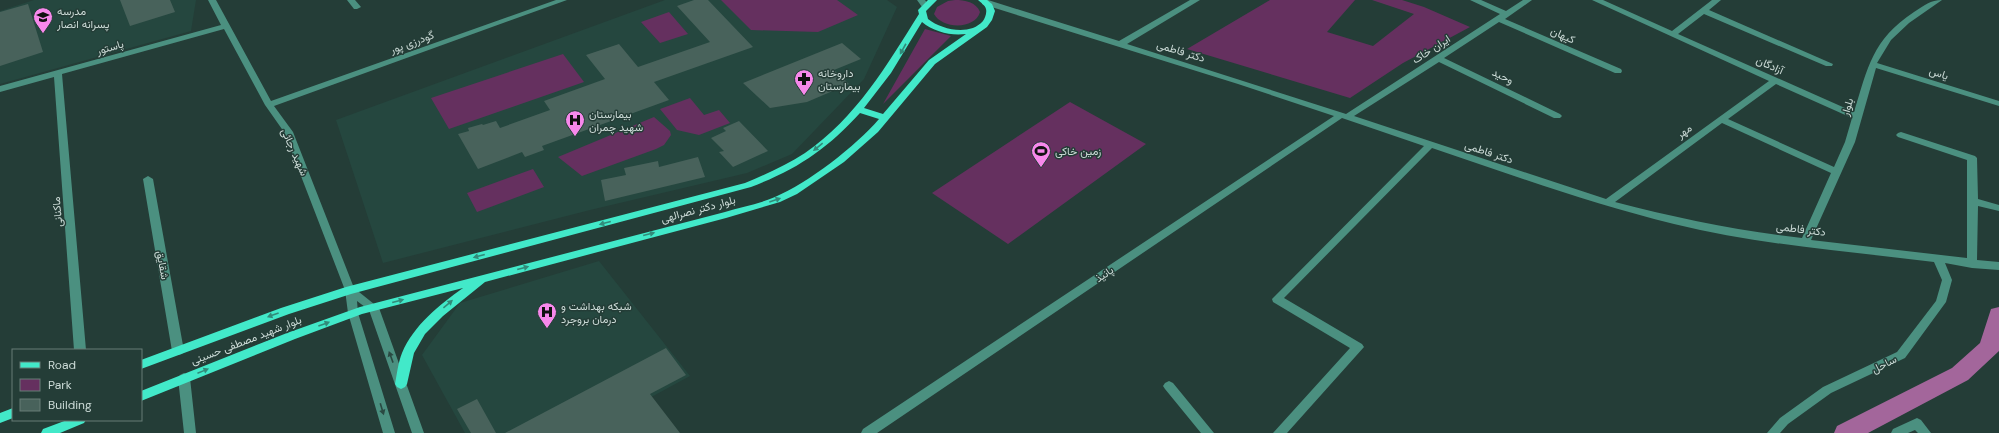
<svg xmlns="http://www.w3.org/2000/svg" width="1999" height="433" viewBox="0 0 1999 433" font-family="'DM Sans',Vazirmatn,sans-serif">
<style>
.built{fill:#25473f}
.green{fill:#65305f}
.lines{fill:none;stroke-linecap:round;stroke-linejoin:round}
.canal{fill:#a3669b;fill-rule:evenodd}
.building{fill:#48625b}
.minor{fill:#4b9080;fill-rule:evenodd}
.major{fill:#42e9c9;fill-rule:evenodd}
.oneway{fill:#328a79}
.oneway2{fill:#2a4942}
.labels{text-anchor:middle;dominant-baseline:central;stroke-width:3;stroke-linejoin:round;paint-order:stroke}
.poi-label{font-size:11px;fill:#ccdbd7;stroke:#243d37;text-anchor:start}
.street-label{font-size:11px;fill:#ccdbd7;stroke:#243d37}
</style>
<rect width="100%" height="100%" fill="#243d37"/>
<path class="built" d="M34 0H196L191 31 0 84V11Z
M665 0H887L897 7 864 79 792 154 747 173 590 210 383 263 336 120Z
M599 261 690 376 585 433H465L422 355 460 303Z"/>
<path class="green" d="M721 0H837L858 15 818 32 751 30Z
M955 0C965 0 976 2 980 12 975 30 942 29 934 14L937 7 948 1Z
M1270 0H1355L1327 32 1373 46 1414 14 1372 0H1402L1424 7 1470 27 1403 63 1350 98 1187 49Z
M669 12 688 34 660 43 641 22Z
M925 29 951 36 883 104Z
M563 54 584 82 449 129 431 98Z
M690 98 704 115 719 110 730 123 699 135 677 130 660 109Z
M1070 102 1146 144 1008 244 932 193Z
M654 117 670 131 671 135 664 145 656 149 582 176 558 157Z
M533 169 544 187 477 212 467 193Z"/>
<g class="lines">
<path class="canal" d="M1999 307V351L1968 380 1868 433H1834L1837 426 1952 368 1980 343 1991 309Z"/>
</g>
<path class="building" d="M120 0H170L175 12 130 26Z
M694 0H708L753 47 654 82 669 100 542 146 544 150 525 157 522 152 478 169 458 134 469 131 468 128 482 124 483 125 496 121 500 128 550 110 544 101 605 79 586 55 619 44 638 67 710 42 677 6Z
M28 4 43 52 0 66V12Z
M842 43 861 59 834 70 849 84 807 102 770 108 743 83Z
M739 121 768 151 733 167 719 152 724 151 711 138 726 131 723 128Z
M698 157 705 177 605 201 601 180 626 175 624 168 658 161 659 167Z
M666 348 686 375 650 394 680 433H505Z
M477 399 496 433H471L457 409Z"/>
<g class="lines">
<path class="minor" d="M208 0H216L271 101 556 0H567L274 106 293 132 354 288 379 308 424 433H412L369 310 357 301 358 313 395 433H383L348 313 345 290 284 132 265 105 224 29 62 74 86 350H74L54 77 0 92V86L221 25Z
M347 0H355L361 7 357 9H354Z
M917 0H925L929 5 928 7H922Z
M982 0H988L1119 41 1190 0H1200L1127 44 1346 114 1500 14 1470 0H1481L1506 11 1523 0H1532L1505 19 1621 69 1622 71 1621 73H1615L1499 22 1444 58 1560 114 1562 116 1560 118H1554L1439 62 1354 116 1606 199 1769 81 1592 0H1603L1672 31 1712 0H1721L1709 10 1833 64 1832 66H1826L1704 14 1678 34 1854 112C1868 67 1872 40 1914 12 1925 5 1930 0 1942 0L1909 23 1891 40 1877 63 1999 101V106L1876 68 1855 142 1811 240 1967 258V160L1898 137 1896 135 1898 133 1901 132 1975 156 1977 158 1978 199 1999 205V211L1978 206 1977 260 1999 262V270L1972 268 1945 263 1952 280 1946 302 1905 358 1831 393 1788 424 1780 433H1767L1780 418 1823 387 1897 352 1936 301 1942 280 1934 262C1848 251 1759 245 1674 224 1592 204 1512 175 1432 148L1284 298 1362 344 1364 347 1287 433H1273L1350 348 1273 302 1272 299 1424 146 1342 118 877 433H861L863 429 1334 116 1238 84 982 4ZM1776 84 1852 118 1845 142 1834 167 1728 119ZM1722 123 1831 173 1802 238C1738 231 1677 218 1615 202Z
M148 176 153 179 184 351 182 354 178 355 174 354 172 351 143 179Z
M184 373 188 375 190 378 196 433H184L178 378 180 375Z
M1169 381 1173 383 1214 433H1201L1165 389 1163 386 1165 383Z
M1917 418 1921 420 1931 433H1918L1915 430 1908 433H1891L1893 429Z"/>
<path class="major" d="M928 0H937L926 11 928 19C942 30 970 36 983 21 985 18 987 13 986 9 985 5 981 3 978 0H987L992 4 995 11 992 20 987 27 935 64 878 132 844 162 797 194 780 202 726 218 485 282 443 316 425 334 414 353 407 384 405 387 401 389 397 387 395 384C397 374 398 363 402 353 414 325 439 305 463 288L362 314 295 339 141 401V391L287 333 360 307 725 212C741 207 759 204 775 197 808 183 856 146 879 119L860 113C827 149 798 169 751 187L351 294 289 314 141 369V360L281 308 346 287 745 183C766 174 787 165 805 153 856 118 887 65 919 14L918 10ZM922 22C934 32 951 36 966 34L929 60 883 114 864 108 891 73Z
M13 408V418L0 423V413Z
M67 420H86L84 423 60 433H41L43 429Z"/>
</g>
<defs><path id="oneway-solid" d="M-6-.8H1V-3.2L6.5 0L1 3.2V.8H-6Z"/></defs>
<g class="oneway">
<use href="#oneway-solid" transform="translate(903 49) rotate(119)"/>
<use href="#oneway-solid" transform="translate(818 147) rotate(141)"/>
<use href="#oneway-solid" transform="translate(775 200) rotate(-19)"/>
<use href="#oneway-solid" transform="translate(605 223) rotate(165)"/>
<use href="#oneway-solid" transform="translate(649 234) rotate(-14)"/>
<use href="#oneway-solid" transform="translate(479 256) rotate(165)"/>
<use href="#oneway-solid" transform="translate(523 268) rotate(-15)"/>
<use href="#oneway-solid" transform="translate(398 301) rotate(-15)"/>
<use href="#oneway-solid" transform="translate(448 304) rotate(-40)"/>
<use href="#oneway-solid" transform="translate(273 315) rotate(160)"/>
<use href="#oneway-solid" transform="translate(324 324) rotate(-20)"/>
<use href="#oneway-solid" transform="translate(203 371) rotate(-22)"/>
</g>
<g class="oneway2">
<use href="#oneway-solid" transform="translate(391 357) rotate(-110)"/>
<use href="#oneway-solid" transform="translate(382 409) rotate(73)"/>
</g>
<defs>
<g id="school-pin" transform="scale(1)"><path d="M0 17L-7.5 6A9.5 9.5 0 1 1 7.5 6Z" fill="#f788eb" stroke="#243d37"/><path d="M0-5L7-2L0 1L-7-2ZM-4 1L0 2.5L4 1V4Q0 6-4 4Z" fill="#111"/></g>
<g id="pharmacy-pin" transform="scale(1)"><path d="M0 17L-7.5 6A9.5 9.5 0 1 1 7.5 6Z" fill="#f788eb" stroke="#243d37"/><path d="M-2-6h4v4h4v4h-4v4h-4v-4h-4v-4h4Z" fill="#111"/></g>
<g id="hospital-pin" transform="scale(1)"><path d="M0 17L-7.5 6A9.5 9.5 0 1 1 7.5 6Z" fill="#f788eb" stroke="#243d37"/><path d="M-5-5h3v3.5h4V-5h3V5h-3V1.5h-4V5h-3Z" fill="#111"/></g>
<g id="stadium-pin" transform="scale(1)"><path d="M0 17L-7.5 6A9.5 9.5 0 1 1 7.5 6Z" fill="#f788eb" stroke="#243d37"/><path d="M0-5a6.5 5 0 1 0 0 10a6.5 5 0 1 0 0-10ZM-3.5-1.8h7v3.6h-7Z" fill="#111"/></g>
</defs>
<g fill-rule="evenodd">
<use href="#school-pin" x="43" y="17"/>
<use href="#pharmacy-pin" x="804" y="79"/>
<use href="#hospital-pin" x="575" y="120"/>
<use href="#stadium-pin" x="1041" y="151"/>
<use href="#hospital-pin" x="547" y="312"/>
</g>
<g class="labels">
<g class="poi-label">
<text x="57" y="11">مدرسه<tspan x="57" dy="13">پسرانه انصار</tspan></text>
<text x="818" y="73">داروخانه<tspan x="818" dy="13">بیمارستان</tspan></text>
<text x="589" y="114">بیمارستان<tspan x="589" dy="13">شهید چمران</tspan></text>
<text x="1055" y="151">زمین خاکی</text>
<text x="561" y="306">شبکه بهداشت و<tspan x="561" dy="13">درمان بروجرد</tspan></text>
</g>
<g class="street-label">
<text transform="translate(1563 35) rotate(24)">کیهان</text>
<text transform="translate(412 42) rotate(-20)">گودرزی پور</text>
<text transform="translate(110 47) rotate(-16)">پاستور</text>
<text transform="translate(1431 49) rotate(-33)">ایران خاک</text>
<text transform="translate(1181 51) rotate(17)">دکتر فاطمی</text>
<text transform="translate(1770 65) rotate(24)">آزادگان</text>
<text transform="translate(1939 73) rotate(18)">یاس</text>
<text transform="translate(1503 76) rotate(26)">وحید</text>
<text transform="translate(1847 107) rotate(-74)">بلوار</text>
<text transform="translate(1684 131) rotate(-36)">مهر</text>
<text transform="translate(295 152) rotate(66)">شهید رجائی</text>
<text transform="translate(1489 152) rotate(18)">دکتر فاطمی</text>
<text transform="translate(698 209) rotate(-15)">بلوار دکتر نصرالهی</text>
<text transform="translate(57 212) rotate(-95)">ماکنانی</text>
<text transform="translate(1801 229) rotate(7)">دکتر فاطمی</text>
<text transform="translate(163 265) rotate(80)">شقایق</text>
<text transform="translate(1104 274) rotate(-34)">پانیذ</text>
<text transform="translate(246 340) rotate(-21)">بلوار شهید مصطفی حسینی</text>
<text transform="translate(1884 364) rotate(-27)">ساحل</text>
</g>
</g>
<rect x="12" y="349" width="130" height="72" fill="#243d37" stroke="#677c77"/>
<rect x="20" y="362" width="20" height="6" fill="#42e9c9" stroke="#677c77"/>
<text x="48" y="369" font-size="12" fill="#ccdbd7">Road</text>
<rect x="20" y="379" width="20" height="12" fill="#65305f" stroke="#677c77"/>
<text x="48" y="389" font-size="12" fill="#ccdbd7">Park</text>
<rect x="20" y="399" width="20" height="12" fill="#48625b" stroke="#677c77"/>
<text x="48" y="409" font-size="12" fill="#ccdbd7">Building</text>
</svg>
